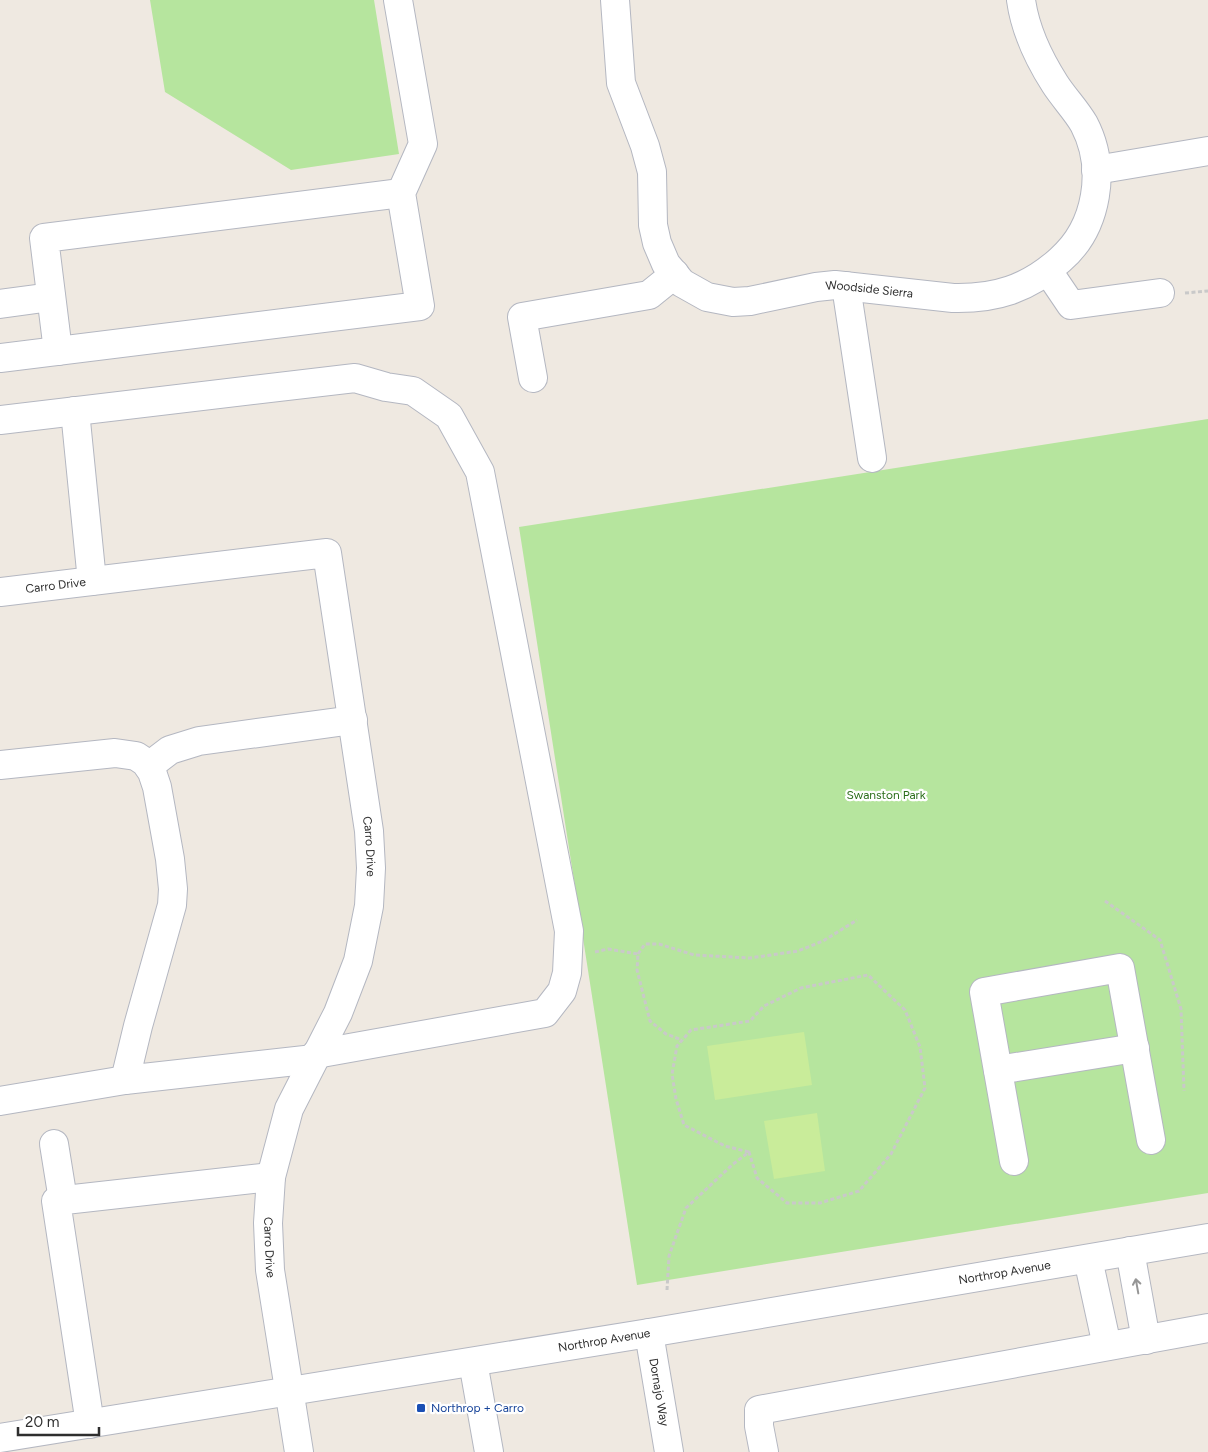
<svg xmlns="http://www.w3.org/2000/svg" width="1208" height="1452" viewBox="0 0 1208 1452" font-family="Figtree,sans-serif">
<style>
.green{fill:#b6e59e}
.pitch{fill:#c9ec9a}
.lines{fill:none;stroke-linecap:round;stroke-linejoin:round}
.minor-casing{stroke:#b4b7c1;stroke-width:30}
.path{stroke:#c9c9c9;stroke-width:3;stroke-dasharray:4 2.5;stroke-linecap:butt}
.minor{stroke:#fff;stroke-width:28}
.oneway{stroke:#969696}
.transit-dot{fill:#1a4fb4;stroke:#fff;stroke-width:2}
.labels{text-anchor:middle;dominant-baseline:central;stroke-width:4.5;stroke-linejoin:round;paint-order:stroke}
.street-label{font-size:12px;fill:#2e2e2e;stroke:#fff}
.park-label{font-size:12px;fill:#2c6e1b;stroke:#fff}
.transit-label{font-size:12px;fill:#164399;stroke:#fff;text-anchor:start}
</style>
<rect width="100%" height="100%" fill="#efe9e1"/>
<path class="green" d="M150 0H374L399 154 291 170 165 92Z
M1208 419V1193L637 1285 519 527Z"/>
<path class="pitch" d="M804 1032 812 1085 715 1100 707 1046Z
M817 1113 825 1171 774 1179 764 1121Z"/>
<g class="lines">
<g class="minor-casing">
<g id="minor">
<path id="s1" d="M615 0 621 83 645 146 652 172 653 225 657 243 666 264 682 283 707 297 733 302 750 301 816 287 835 285 953 298C995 299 1028 289 1060 260 1098 227 1107 168 1084 124 1076 110 1064 98 1055 84 1039 59 1025 29 1021 0"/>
<path d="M1096 170 1208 151"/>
<path d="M1048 271 1071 305 1160 293"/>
<path d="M846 286 872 458"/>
<path d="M0 304 51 297"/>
<path d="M58 351 44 238 401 193"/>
<path d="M0 358 420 306 401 193 423 144 398 0"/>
<path d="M533 378 522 317 649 295 675 274"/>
<path d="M75 411 92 581"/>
<path d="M0 420 355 378 386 387 413 391 449 416 480 472 569 931 567 973 562 991 545 1013 316 1054"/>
<path id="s2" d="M0 592 327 553 369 831 371 868 369 906 358 961 338 1013 289 1109 271 1177 268 1223 270 1270 299 1452"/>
<path d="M0 765 115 753 136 756 145 762 152 772 157 787 170 859 173 889 172 905 138 1026 125 1080 314 1059"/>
<path d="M149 766 170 750 199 741 353 720"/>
<path d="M998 1070 1135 1048"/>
<path d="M0 1101 125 1080"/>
<path d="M54 1144 63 1200"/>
<path d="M1014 1161 984 992 1120 968 1151 1140"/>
<path d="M1130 1251 1146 1340"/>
<path d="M1088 1259 1107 1346"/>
<path id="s3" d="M649 1333 669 1452"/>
<path d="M473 1362 489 1452"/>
<path d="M90 1424 56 1201 271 1177"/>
<path id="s4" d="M0 1438 649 1333 1208 1238"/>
<path d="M764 1452 759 1426V1410L1208 1328"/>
</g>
</g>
<path class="path" d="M1185 293 1208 291
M1105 901 1160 940 1181 1009 1184 1091
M595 952 608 949 638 954 637 970 650 1021 666 1034 682 1040
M638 954 645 944H659L694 955 750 958 798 951 823 941 857 920
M667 1290 669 1256 686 1208 732 1165 749 1152 757 1178 787 1203H820L859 1191 891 1154 925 1088 920 1047 905 1010 868 975 801 988 764 1006 750 1021 691 1030 677 1046 672 1074 676 1099 684 1125 725 1146 749 1152"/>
<use href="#minor" class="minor"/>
</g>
<defs><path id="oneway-shaft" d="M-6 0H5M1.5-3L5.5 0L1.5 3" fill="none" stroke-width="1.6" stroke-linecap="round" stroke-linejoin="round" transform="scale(1.25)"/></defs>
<use class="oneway" href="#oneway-shaft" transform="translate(1137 1286) rotate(-100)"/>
<rect class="transit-dot" x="416" y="1403" width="10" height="10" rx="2.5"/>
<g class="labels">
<g class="street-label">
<text stroke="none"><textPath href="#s1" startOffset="490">Woodside Sierra</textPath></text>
<text stroke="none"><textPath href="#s2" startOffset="56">Carro Drive</textPath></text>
<text stroke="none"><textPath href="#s2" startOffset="626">Carro Drive</textPath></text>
<text stroke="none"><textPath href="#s2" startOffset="1046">Carro Drive</textPath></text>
<text stroke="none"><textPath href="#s4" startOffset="1018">Northrop Avenue</textPath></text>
<text stroke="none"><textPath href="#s4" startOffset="612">Northrop Avenue</textPath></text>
<text stroke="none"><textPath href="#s3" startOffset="60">Dornajo Way</textPath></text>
</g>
<g class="park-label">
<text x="886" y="795">Swanston Park</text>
</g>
<g class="transit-label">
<text x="431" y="1408">Northrop + Carro</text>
</g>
</g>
<path d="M18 1427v8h81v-8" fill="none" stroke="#2e2e2e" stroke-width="2.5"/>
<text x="25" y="1427" font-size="15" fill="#2e2e2e" stroke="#ffffff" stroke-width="4" paint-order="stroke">20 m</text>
</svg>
